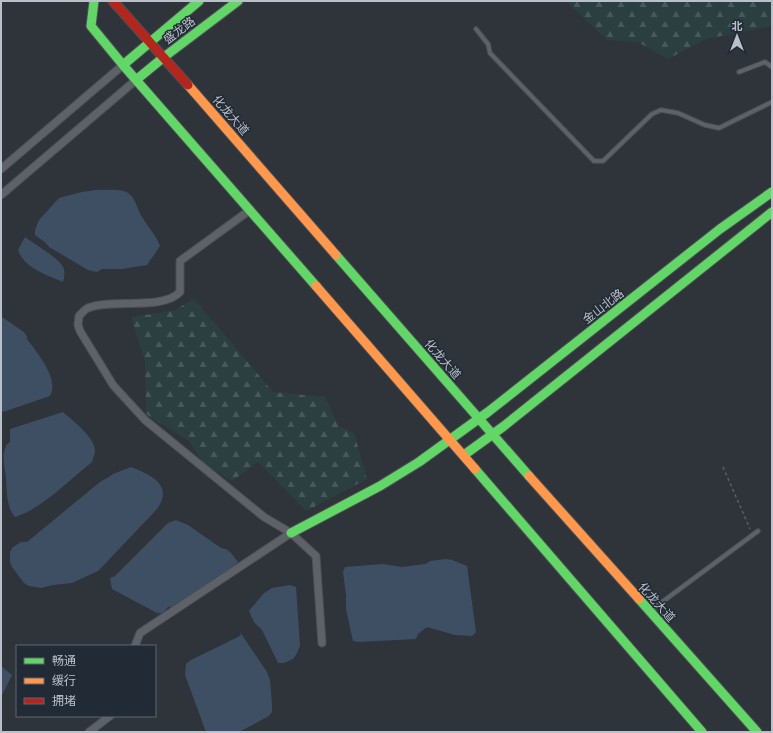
<svg xmlns="http://www.w3.org/2000/svg" width="773" height="733" viewBox="0 0 773 733" font-family="'PT Sans','Noto Sans SC',sans-serif">
<style>
.forest{fill:url(#forest-firs)}
.water{fill:#3e4f64}
.lines{fill:none;stroke-linecap:round;stroke-linejoin:round}
.lane-casing{stroke:#4c5055;stroke-width:5.5}
.street-casing{stroke:#4c5055;stroke-width:9}
.fast-casing{stroke:#4c5055;stroke-width:11}
.slow-casing{stroke:#4c5055;stroke-width:11}
.jam-casing{stroke:#4c5055;stroke-width:11}
.path{stroke:#5c6166;stroke-width:1.5;stroke-dasharray:3 3;stroke-linecap:butt}
.lane{stroke:#5e6268;stroke-width:3.5}
.street{stroke:#5e6268;stroke-width:7}
.fast{stroke:#63d668;stroke-width:9}
.slow{stroke:#ff974d;stroke-width:9}
.jam{stroke:#b3261e;stroke-width:9}
.labels{text-anchor:middle;dominant-baseline:central;stroke-width:3;stroke-linejoin:round;paint-order:stroke}
.street-label{font-size:12px;fill:#b9c0ca;stroke:#212a35}
</style>
<defs>
<pattern id="forest-firs" width="22" height="20" patternUnits="userSpaceOnUse"><rect width="22" height="20" fill="#2b3f41"/><path d="M5 1l3.5 6h-7zM16 11l3.5 6h-7z" fill="#48595b"/></pattern>
</defs>
<rect width="100%" height="100%" fill="#2e343a"/>
<path class="forest" d="M566 1H772V26L706 39 668 59 638 42 607 40Z
M194 299 273 392 325 397 338 426 354 433 367 479 306 511 258 462 232 481 204 464 189 441 146 414 145 361 131 317 173 311Z"/>
<path class="water" d="M96 190C104 190 116 189 124 191 135 194 137 209 142 217 148 227 156 235 160 246L147 265 122 269H102L97 272 88 270 49 247 46 243 35 235V230L39 220 59 198 82 192Z
M25 237C34 244 61 259 64 269 65 274 64 278 63 282 47 275 24 268 18 250Z
M2 317 24 332 28 338H26C36 351 60 379 50 396L3 412 1 409Z
M63 412C73 421 96 438 95 452 94 455 93 459 92 462 69 480 43 508 15 517 6 507 7 490 6 478 5 468 1 457 6 446 6 445 9 443 10 442V429Z
M131 467C151 475 174 485 157 509L102 567 98 571 72 583 53 585 41 588 29 586 24 583 12 567 10 562V552L13 547 21 542H27L100 482 109 477 113 474Z
M176 520 188 525 221 548 226 549 231 553 238 562C219 578 193 607 168 607L163 613H157L112 589 110 578 115 576 168 523Z
M446 559 452 560 467 566 476 632 472 636 455 635 427 627 418 634 416 639 359 642 353 641 346 609V595L343 572 345 567 383 564 402 567 425 564 430 561Z
M290 585 296 587 300 646 296 655 293 659 284 663H278L262 630 254 622 249 611 263 594 272 588Z
M240 632 267 672 270 680 272 704V712L269 716 239 732H206L185 675 186 664 191 660 236 638 241 635Z
M1 666 12 675 1 697Z"/>
<g class="lines">
<g class="lane-casing">
<path id="lane" d="M476 29 488 44 490 53 594 161H603L652 114 661 110 678 113 705 125 719 128 772 102
M739 72 765 62 772 67
M650 611 758 531"/>
</g>
<g class="street-casing">
<path id="street" d="M1 169 123 65
M1 195 136 80
M250 210 180 261V292C162 311 112 298 88 308 85 309 82 313 79 316L78 325 80 331 113 385 145 420 264 517 291 533 316 556 322 643
M135 646 140 633 291 533
M89 732 110 716"/>
</g>
<g class="fast-casing">
<path id="fast" d="M94 1 91 26 123 65 316 286
M123 65 199 1
M136 80 164 57 238 1
M336 255 529 476
M464 455 504 426 772 212
M475 469 702 732
M291 533 380 486 419 462 488 412 720 229 772 192
M639 599 757 732"/>
</g>
<g class="slow-casing">
<path id="slow" d="M188 85 336 255
M316 286 475 469
M529 476 639 599"/>
</g>
<g class="jam-casing">
<path id="jam" d="M113 1 188 85"/>
</g>
<path class="path" d="M723 467 750 529"/>
<use href="#lane" class="lane"/>
<use href="#street" class="street"/>
<use href="#fast" class="fast"/>
<use href="#slow" class="slow"/>
<use href="#jam" class="jam"/>
</g>
<g class="labels">
<g class="street-label">
<text transform="translate(179 30) rotate(-37)">盛龙路</text>
<text transform="translate(231 115) rotate(49)">化龙大道</text>
<text transform="translate(603 306) rotate(-38)">金山北路</text>
<text transform="translate(443 359) rotate(49)">化龙大道</text>
<text transform="translate(657 602) rotate(48)">化龙大道</text>
</g>
</g>
<rect width="773" height="733" fill="none" stroke="#b9c0ca" stroke-width="4"/>
<rect x="16" y="645" width="140" height="72" fill="#212a35" stroke="#5e6671"/>
<rect x="24" y="658" width="20" height="6" fill="#63d668" stroke="#5e6671"/>
<text x="52" y="665" font-size="12" fill="#b9c0ca">畅通</text>
<rect x="24" y="678" width="20" height="6" fill="#ff974d" stroke="#5e6671"/>
<text x="52" y="685" font-size="12" fill="#b9c0ca">缓行</text>
<rect x="24" y="698" width="20" height="6" fill="#b3261e" stroke="#5e6671"/>
<text x="52" y="705" font-size="12" fill="#b9c0ca">拥堵</text>
<g transform="translate(737 36)" stroke="#212a35" stroke-width="3" paint-order="stroke">
<path d="M0-3L7 15L0 10L-7 15Z" fill="#b9c0ca"/>
<text y="-6" font-size="11" font-weight="bold" text-anchor="middle" fill="#b9c0ca">北</text>
</g>
</svg>
